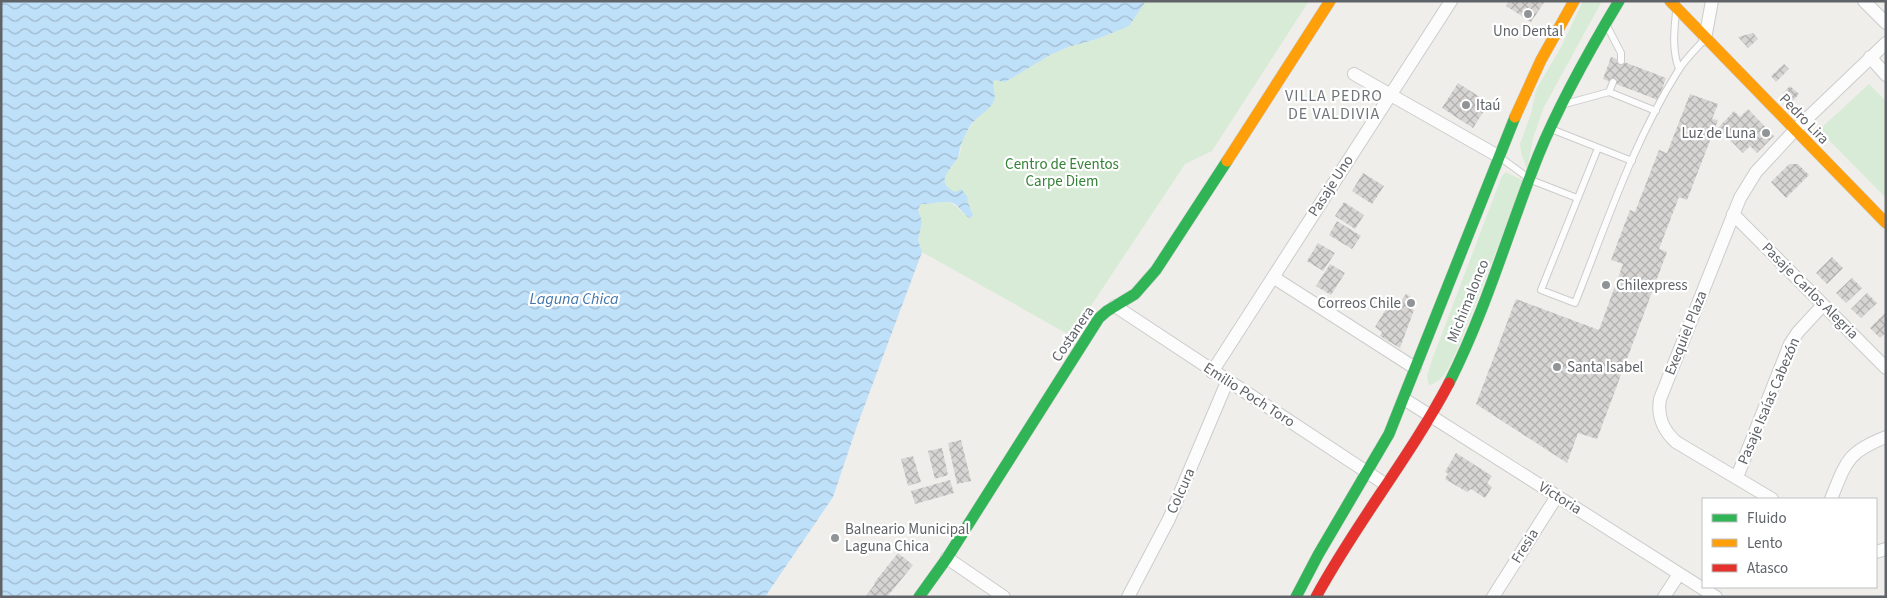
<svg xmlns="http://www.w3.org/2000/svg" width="1887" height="598" viewBox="0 0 1887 598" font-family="'Source Sans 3',sans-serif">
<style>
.green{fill:#d8ebd6}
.water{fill:url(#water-waves)}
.building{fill:url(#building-cross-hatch)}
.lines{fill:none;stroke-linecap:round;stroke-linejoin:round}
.lane-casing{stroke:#cbcccc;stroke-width:8}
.street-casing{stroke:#cbcccc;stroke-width:14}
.fast-casing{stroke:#cacacb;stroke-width:12}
.slow-casing{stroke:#cacacb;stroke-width:12}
.jam-casing{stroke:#cacacb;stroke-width:12}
.lane{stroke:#fdfcfc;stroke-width:6}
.street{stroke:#fdfcfc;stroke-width:12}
.fast{stroke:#30b455;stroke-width:11}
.slow{stroke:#ff9f0a;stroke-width:11}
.jam{stroke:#e5322d;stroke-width:11}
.poi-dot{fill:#919496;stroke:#fff;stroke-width:2}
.labels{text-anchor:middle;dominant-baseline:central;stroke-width:4.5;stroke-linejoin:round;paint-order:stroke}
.poi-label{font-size:15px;fill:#5f6368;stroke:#fff;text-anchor:start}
.street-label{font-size:15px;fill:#5f6368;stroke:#fff}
.park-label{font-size:15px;fill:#348238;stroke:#fff}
.neighbourhood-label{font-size:16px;letter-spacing:1px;fill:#70757a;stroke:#fff}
.water-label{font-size:16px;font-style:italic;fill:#4174aa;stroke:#fff}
</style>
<defs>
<pattern id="water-waves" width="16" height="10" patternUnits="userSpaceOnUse" patternTransform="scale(1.25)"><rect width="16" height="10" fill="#bfe0f9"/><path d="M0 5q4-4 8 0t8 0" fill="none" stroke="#9eb9cd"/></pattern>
<pattern id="building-cross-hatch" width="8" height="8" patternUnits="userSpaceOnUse" patternTransform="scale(1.25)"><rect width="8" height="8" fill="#d6d5d3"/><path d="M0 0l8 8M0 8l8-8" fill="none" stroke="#b1b0af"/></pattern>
</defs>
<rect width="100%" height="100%" fill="#efeeea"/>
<path class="green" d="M1146 1H1309L1212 151 1185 164 1071 336 922 252 918 240 922 222 918 209 921 204C943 205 948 194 964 215L972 211C968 204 964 198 957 194 953 190 948 190 945 184 941 173 954 166 958 158 961 153 961 145 963 139 972 120 994 105 993 82L995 80 1005 82 1050 55 1068 47 1097 39 1129 26Z
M1583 1H1602L1544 107 1533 138 1527 170 1521 152 1520 144 1531 114 1536 90 1561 47Z
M1869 84 1886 101V198L1819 130Z
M1506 172 1524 181 1456 352C1450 364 1444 382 1429 385L1427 376 1433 357 1502 176Z"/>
<path class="water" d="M1 1H1146L1129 26 1097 39 1068 47 1050 55 1005 82 995 80 993 82C993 87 996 96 994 101 990 110 976 117 970 126 966 133 962 141 960 148 959 152 959 156 957 159 949 171 934 183 956 192L961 189 967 196 968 203 973 215 970 218C963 215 961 208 955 204 945 199 932 205 921 204L918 209 922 222 918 240 922 252 857 426 833 497 765 597H1Z"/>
<path class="building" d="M1509 1H1545L1531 22 1506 6Z
M1753 33 1758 39 1748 48 1738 37Z
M1611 57 1666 78 1658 100 1603 79Z
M1784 64 1789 69 1776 82 1771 76Z
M1458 83 1489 103 1473 128 1442 108Z
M1790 86 1799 94 1792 102 1783 93Z
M1690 94 1718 104 1712 119 1718 120 1687 200 1679 197 1659 249 1667 252 1597 439 1578 433 1567 463 1476 404 1516 299 1599 330 1623 264 1611 260 1630 210 1635 212 1659 150 1667 153Z
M1748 109 1774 136 1757 153 1750 146 1743 153 1718 128 1734 111 1740 117Z
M1789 164H1798L1809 175 1786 198 1771 182Z
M1363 173 1384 186 1372 204 1352 191Z
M1344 202 1364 215 1355 229 1335 216Z
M1337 221 1361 236 1352 249 1329 235Z
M1318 243 1335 253 1323 271 1307 261Z
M1832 257 1843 268 1827 284 1816 273Z
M1330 264 1345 273 1331 295 1316 286Z
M1852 278 1862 288 1846 303 1836 293Z
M1867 293 1877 303 1861 318 1851 309Z
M1406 294 1416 300 1412 309 1414 310 1400 348 1380 336 1382 332 1375 327 1388 306 1395 310Z
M1886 312V333L1880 338 1870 328Z
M961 440 971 481 957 484 948 443Z
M942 448 948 475 935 479 928 451Z
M1456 453 1492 476 1487 483 1492 487 1485 498 1471 489 1467 492 1445 479 1448 473 1445 472Z
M913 456 921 482 908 486 901 459Z
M950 480 954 493 915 504 911 491Z
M898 553 913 565 887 597H865L875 584 874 583Z"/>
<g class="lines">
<g class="lane-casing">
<path id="lane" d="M1676 12C1674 32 1672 50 1679 69
M1607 26 1621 53V61
M1609 92 1613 82
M1565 104 1609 92 1656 111
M1551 129 1632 161
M1598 148 1541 290 1575 303C1606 225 1633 142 1678 71 1685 59 1696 49 1705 39
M1501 158 1531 180 1577 198"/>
</g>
<g class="street-casing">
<path id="street" d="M1864 1 1886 23
M1705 39 1712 1
M1870 57 1886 75
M1354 74 1498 156
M1733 214 1886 368
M1273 277 1415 368
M1115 306 1385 484
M1212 372 1451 1
M1404 399 1716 597
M1737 477 1790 344 1798 332 1823 305
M1772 499 1676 442C1663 430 1657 417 1660 399L1740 198 1756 172 1795 130 1886 43
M1831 499C1846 462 1847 452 1886 437
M1876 552 1886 549
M947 558 1004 597
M1128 597 1169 519 1227 382
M1493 597 1557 496
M1664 597 1679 574"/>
</g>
<g class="fast-casing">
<path id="fast" d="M1449 383C1486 310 1508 232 1538 156 1560 102 1589 51 1619 1
M919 597 947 558 1099 318 1107 311 1135 294 1156 270 1227 161
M1296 597 1318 555 1389 434 1515 117"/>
</g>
<g class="slow-casing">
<path id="slow" d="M1670 1 1886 223
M1515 117 1541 60 1574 1
M1227 161 1330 1"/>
</g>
<g class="jam-casing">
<path id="jam" d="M1316 597C1356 523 1410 457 1449 383"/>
</g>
<use href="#lane" class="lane"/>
<use href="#street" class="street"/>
<use href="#fast" class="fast"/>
<use href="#slow" class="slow"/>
<use href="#jam" class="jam"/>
</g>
<g class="poi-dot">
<circle cx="1528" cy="14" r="5"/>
<circle cx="1466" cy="105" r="5"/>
<circle cx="1766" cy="133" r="5"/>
<circle cx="1606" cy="285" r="5"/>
<circle cx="1411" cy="303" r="5"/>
<circle cx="1557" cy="367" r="5"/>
<circle cx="835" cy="538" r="5"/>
</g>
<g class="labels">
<g class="poi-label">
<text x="1528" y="31" text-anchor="middle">Uno Dental</text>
<text x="1476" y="105">Itaú</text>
<text x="1756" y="133" text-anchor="end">Luz de Luna</text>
<text x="1616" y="285">Chilexpress</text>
<text x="1401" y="303" text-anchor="end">Correos Chile</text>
<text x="1567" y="367">Santa Isabel</text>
<text x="845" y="529">Balneario Municipal<tspan x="845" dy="17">Laguna Chica</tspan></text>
</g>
<g class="street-label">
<text transform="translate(1804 119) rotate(46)">Pedro Lira</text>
<text transform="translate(1331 186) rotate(-57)">Pasaje Uno</text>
<text transform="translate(1810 291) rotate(45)">Pasaje Carlos Alegria</text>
<text transform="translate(1468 301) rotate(-68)">Michimalonco</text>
<text transform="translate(1686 333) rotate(-68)">Exequiel Plaza</text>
<text transform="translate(1073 334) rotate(-56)">Costanera</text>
<text transform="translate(1249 395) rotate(33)">Emilio Poch Toro</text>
<text transform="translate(1769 401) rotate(-67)">Pasaje Isaías Cabezón</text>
<text transform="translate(1181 491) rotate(-66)">Colcura</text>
<text transform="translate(1560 498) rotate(32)">Victoria</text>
<text transform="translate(1525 546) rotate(-58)">Fresia</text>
</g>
<g class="park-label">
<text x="1062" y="164">Centro de Eventos<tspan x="1062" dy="17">Carpe Diem</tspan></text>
</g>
<g class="neighbourhood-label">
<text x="1334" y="96">VILLA PEDRO<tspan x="1334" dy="18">DE VALDIVIA</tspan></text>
</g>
<g class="water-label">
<text x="574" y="299">Laguna Chica</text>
</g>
</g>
<rect width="1887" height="598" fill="none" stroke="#5f6368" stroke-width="5"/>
<rect x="1702" y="498" width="175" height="90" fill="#ffffff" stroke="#bfc1c3"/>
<rect x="1712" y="514" width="25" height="8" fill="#30b455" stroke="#bfc1c3"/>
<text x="1747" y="523" font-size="15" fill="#5f6368">Fluido</text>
<rect x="1712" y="539" width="25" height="8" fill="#ff9f0a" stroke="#bfc1c3"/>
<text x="1747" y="548" font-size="15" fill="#5f6368">Lento</text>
<rect x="1712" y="564" width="25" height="8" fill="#e5322d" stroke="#bfc1c3"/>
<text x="1747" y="573" font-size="15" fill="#5f6368">Atasco</text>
</svg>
